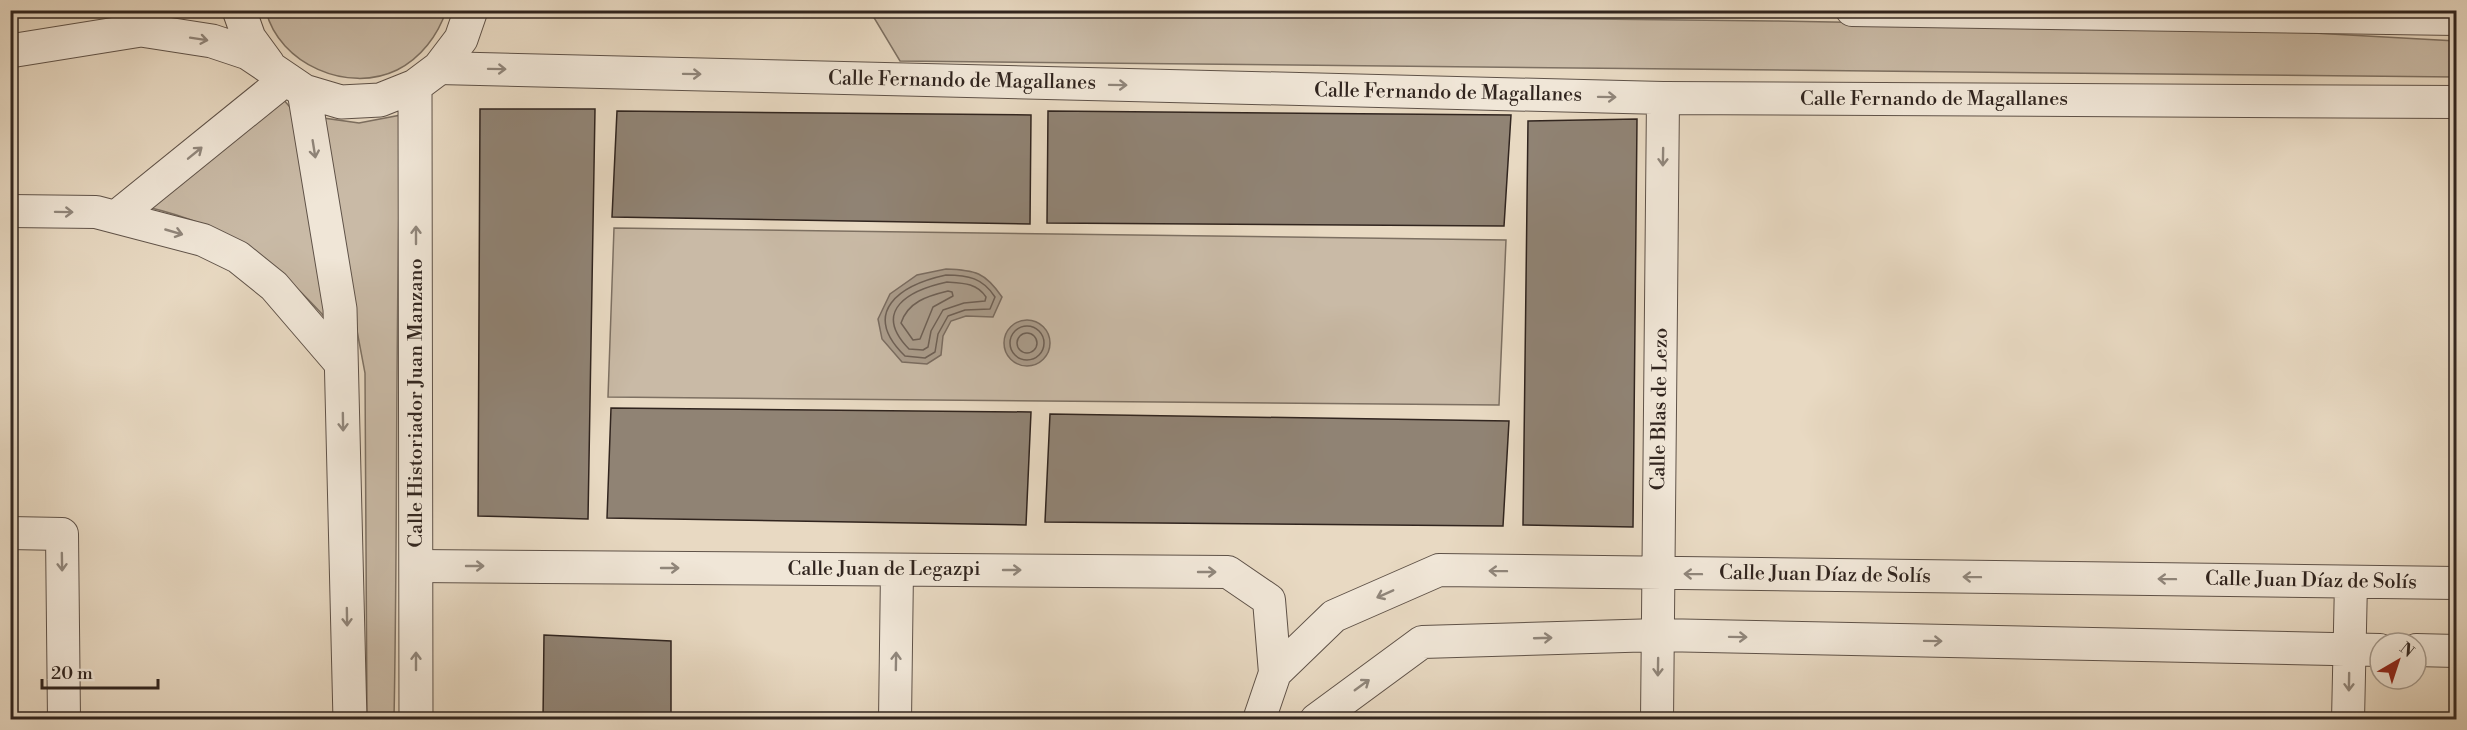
<svg xmlns="http://www.w3.org/2000/svg" width="2467" height="730" viewBox="0 0 2467 730" font-family="'Libre Bodoni',serif">
<style>
.green{fill:#c9baa6;stroke:#7d7062;stroke-width:1.5}
.water{fill:#aa9c8b;stroke:#7a6c60;stroke-width:1.5}
.lines{fill:none;stroke-linecap:round;stroke-linejoin:round}
.shore{stroke:#6e6055;stroke-width:1.5}
.building{fill:#908374;stroke:#31251f;stroke-width:1.5}
.minor-casing{stroke:#5f5248;stroke-width:34}
.tertiary-casing{stroke:#5f5248;stroke-width:35}
.minor{stroke:#f0e6d7;stroke-width:32}
.tertiary{stroke:#f0e6d7;stroke-width:33}
.oneway{stroke:#90867b}
.labels{text-anchor:middle;dominant-baseline:central;stroke-width:4.5;stroke-linejoin:round;paint-order:stroke}
.street-label{font-size:20px;fill:#31251f;stroke:#f0e6d7}
</style>
<rect width="100%" height="100%" fill="#e8d9c2"/>
<filter id="stains"><feTurbulence type="fractalNoise" baseFrequency=".00333" numOctaves="4"/><feColorMatrix values="0 0 0 0 .2 0 0 0 0 .09 0 0 0 0 .02 0 0 0 .5 -.17"/></filter>
<radialGradient id="worn" r=".72"><stop offset=".6" stop-color="#630" stop-opacity="0"/><stop offset="1" stop-color="#630" stop-opacity=".3"/></radialGradient>
<path class="green" d="M266 11V10L446 11C438 35 421 58 397 70 348 94 279 64 266 11Z
M870 11 1774 21 2260 30 2456 41V77L900 61Z
M283 99 295 113 331 324C275 261 230 226 147 207Z
M401 115C395 317 398 518 394 719H367L365 373 342 251 323 118 359 123Z
M614 228 1506 240 1499 405 608 397Z"/>
<path class="water" d="M946 269C975 270 985 272 1002 297L993 317 966 316 951 321 943 336 941 355 927 364 902 362 882 339 878 319 890 294 917 275Z
M1004 343a23 23 0 1 1 46 0a23 23 0 1 1-46 0Z"/>
<g class="lines">
<path class="shore" d="M946 275C968 275 983 278 995 297L990 309 965 310 948 316 938 334 935 352 925 358 905 356C860 312 900 285 946 275Z
M947 282C963 283 977 283 986 297L985 301 964 303 943 310 931 331 928 347 923 350 909 349C871 310 910 290 947 282Z
M948 291 952 292 953 296 933 307 920 339 913 340 901 323C908 302 927 296 948 291Z
M1010 343a17 17 0 1 1 34 0a17 17 0 1 1-34 0Z
M1017 343a10 10 0 1 1 20 0a10 10 0 1 1-20 0Z"/>
</g>
<path class="building" d="M480 109H595L588 519 478 516Z
M617 111 1031 115 1030 224 612 217Z
M1048 111 1511 115 1504 226 1047 223Z
M1637 119 1633 527 1523 525 1528 121Z
M611 408 1031 412 1026 525 607 518Z
M1050 414 1509 421 1503 526 1045 522Z
M544 635 671 641V720H543Z"/>
<g class="lines">
<g class="minor-casing">
<path id="minor" d="M1852 10 2456 19
M439 68 1663 98 2456 102
M10 211 96 212 203 240 238 257 274 286 341 364
M117 216 285 80
M10 533 62 534 64 720
M417 566 1228 572 1269 600 1275 673
M2416 650 2456 651
M895 720 897 570
M1259 720 1275 673 1334 616 1439 570 2456 583
M1316 720 1422 642 1658 635 2380 650
M1657 720 1663 98
M2348 720 2351 582"/>
</g>
<g class="tertiary-casing">
<path id="tertiary" d="M239 10 249 38 268 64
M10 51 141 30 212 41 248 53 304 91 341 102 380 100 415 86 439 68 461 39 471 10
M415 86 416 720
M304 91 340 309 350 720"/>
</g>
<use href="#minor" class="minor"/>
<use href="#tertiary" class="tertiary"/>
</g>
<defs><path id="oneway-shaft" d="M-6 0H5M1.5-3L5.5 0L1.5 3" fill="none" stroke-width="1.6" stroke-linecap="round" stroke-linejoin="round" transform="scale(1.5)"/></defs>
<g class="oneway">
<use href="#oneway-shaft" transform="translate(199 39) rotate(9)"/>
<use href="#oneway-shaft" transform="translate(497 69) rotate(1)"/>
<use href="#oneway-shaft" transform="translate(692 74) rotate(1)"/>
<use href="#oneway-shaft" transform="translate(1118 85) rotate(1)"/>
<use href="#oneway-shaft" transform="translate(1607 97) rotate(1)"/>
<use href="#oneway-shaft" transform="translate(314 149) rotate(81)"/>
<use href="#oneway-shaft" transform="translate(195 153) rotate(-39)"/>
<use href="#oneway-shaft" transform="translate(1663 157) rotate(91)"/>
<use href="#oneway-shaft" transform="translate(64 212) rotate(1)"/>
<use href="#oneway-shaft" transform="translate(174 232) rotate(16)"/>
<use href="#oneway-shaft" transform="translate(416 235) rotate(-90)"/>
<use href="#oneway-shaft" transform="translate(343 422) rotate(89)"/>
<use href="#oneway-shaft" transform="translate(62 562) rotate(89)"/>
<use href="#oneway-shaft" transform="translate(475 566)"/>
<use href="#oneway-shaft" transform="translate(670 568)"/>
<use href="#oneway-shaft" transform="translate(1012 570)"/>
<use href="#oneway-shaft" transform="translate(1498 571) rotate(-179)"/>
<use href="#oneway-shaft" transform="translate(1207 572)"/>
<use href="#oneway-shaft" transform="translate(1693 574) rotate(-179)"/>
<use href="#oneway-shaft" transform="translate(1972 577) rotate(-179)"/>
<use href="#oneway-shaft" transform="translate(2167 579) rotate(-179)"/>
<use href="#oneway-shaft" transform="translate(1385 594) rotate(156)"/>
<use href="#oneway-shaft" transform="translate(347 617) rotate(89)"/>
<use href="#oneway-shaft" transform="translate(1738 637) rotate(1)"/>
<use href="#oneway-shaft" transform="translate(1543 638) rotate(-2)"/>
<use href="#oneway-shaft" transform="translate(1933 641) rotate(1)"/>
<use href="#oneway-shaft" transform="translate(416 661) rotate(-90)"/>
<use href="#oneway-shaft" transform="translate(896 661) rotate(-89)"/>
<use href="#oneway-shaft" transform="translate(1658 667) rotate(91)"/>
<use href="#oneway-shaft" transform="translate(2349 682) rotate(91)"/>
<use href="#oneway-shaft" transform="translate(1362 685) rotate(-36)"/>
</g>
<g class="labels">
<g class="street-label">
<text transform="translate(962 81) rotate(1)">Calle Fernando de Magallanes</text>
<text transform="translate(1448 93) rotate(1)">Calle Fernando de Magallanes</text>
<text x="1934" y="99">Calle Fernando de Magallanes</text>
<text transform="translate(416 403) rotate(-90)">Calle Historiador Juan Manzano</text>
<text transform="translate(1660 409) rotate(-89)">Calle Blas de Lezo</text>
<text x="884" y="569">Calle Juan de Legazpi</text>
<text transform="translate(1825 575) rotate(1)">Calle Juan Díaz de Solís</text>
<text transform="translate(2311 581) rotate(1)">Calle Juan Díaz de Solís</text>
</g>
</g>
<rect width="2467" height="730" fill="none" stroke="#e8d9c2" stroke-width="36"/>
<rect x="12" y="12" width="2443" height="706" fill="none" stroke="#31251f" stroke-width="3"/>
<rect x="18" y="18" width="2431" height="694" fill="none" stroke="#31251f" stroke-width="1.5"/>
<g transform="translate(2398 661) rotate(39)"><circle r="28" fill="#f0e6d7" stroke="#a4998d" stroke-width="1.5"/>
<path d="M0-4.5L10 22L0 15L-10 22Z" fill="#8f2418"/>
<text y="-9" font-size="16" font-weight="bold" text-anchor="middle" fill="#31251f">N</text>
</g>
<path d="M42 679v9h116v-9" fill="none" stroke="#31251f" stroke-width="3"/>
<text x="51" y="679" font-size="18" fill="#31251f" stroke="#f0e6d7" stroke-width="4.5" paint-order="stroke">20 m</text>
<rect width="100%" height="100%" filter="url(#stains)"/>
<rect width="100%" height="100%" fill="url(#worn)"/>
</svg>
